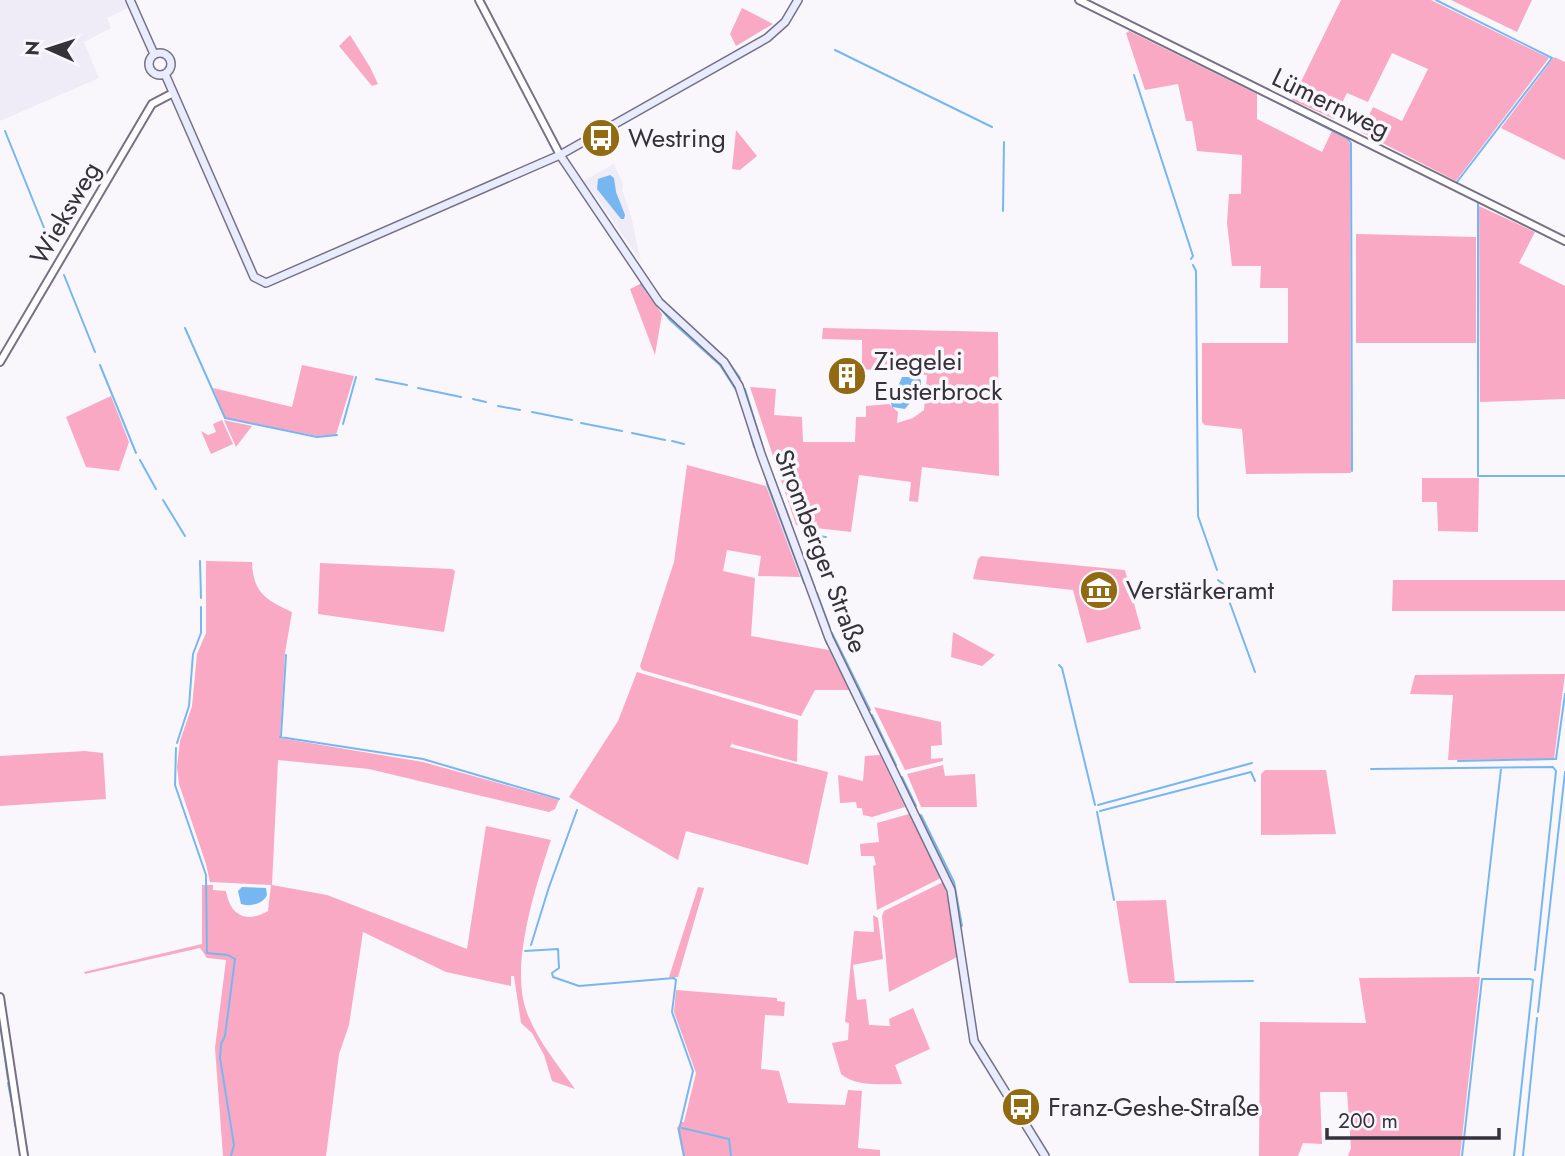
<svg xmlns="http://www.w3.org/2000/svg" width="1565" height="1156" viewBox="0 0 1565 1156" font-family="Jost,sans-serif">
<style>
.built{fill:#efebf7}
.green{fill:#f9a9c4}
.water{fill:#77b7f1}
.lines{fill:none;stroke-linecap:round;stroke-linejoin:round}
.stream{stroke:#77b7f1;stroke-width:2}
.tertiary-casing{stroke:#787185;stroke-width:10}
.secondary-casing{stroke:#787185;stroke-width:10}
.tertiary{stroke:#fff;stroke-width:6}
.secondary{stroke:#e8ecfe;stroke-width:7}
.labels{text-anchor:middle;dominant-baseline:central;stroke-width:7;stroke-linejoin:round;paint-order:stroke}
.street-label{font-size:26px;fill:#36323b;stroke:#f9f7fc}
.poi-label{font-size:26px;fill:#36323b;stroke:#f9f7fc;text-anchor:start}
</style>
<rect width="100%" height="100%" fill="#f9f7fc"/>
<path class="built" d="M0 0H125L128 8 107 18 111 28 84 42 99 78 0 121Z
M614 164 623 184 622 190 631 216 641 262 597 198 583 181Z"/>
<path class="green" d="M1341 0H1431L1549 58 1456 181 1361 132 1373 107 1402 121 1428 69 1392 53 1368 102 1347 93 1334 119 1292 100Z
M1451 0H1532L1517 32Z
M742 8 773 24 736 46 730 34Z
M1129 31 1257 94V119L1322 152 1332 131 1347 139 1350 144 1351 473 1246 474 1242 429 1205 425 1202 422V343H1288V288H1260L1261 266H1232L1227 223 1229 194H1241L1242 155 1197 151 1192 121H1186L1178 84 1145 90 1126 33Z
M350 35 370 67 378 84 372 86 339 46Z
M1554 57 1565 62V160L1501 128Z
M736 130 757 156 740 170 732 169Z
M1479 206 1535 232 1519 263 1565 286V399L1480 402Z
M1356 234 1476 237V343H1356Z
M640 284 662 314 655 355 630 289Z
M823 328 998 332 999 476 922 467 918 502 909 501 911 482 859 475 851 532 816 528 817 522H814L813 527 796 525 750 387 776 389 774 415 802 417 803 442H855L856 417H866V406L889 404 898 412 897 423 913 418 924 410 927 375 862 369V340L822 339Z
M302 365 354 376 336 435 317 436 225 418 213 388 292 407Z
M111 396 129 442 119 471 86 467 66 417Z
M222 420 233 444 211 454 201 431 208 435 216 432 213 424Z
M224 420 252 426 236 447Z
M687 465 766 486 800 577 758 576 761 556 727 550 723 571 755 578 751 636 829 650 850 690H815L801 716 642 670 640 666 674 562Z
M1422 478H1479L1478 532 1438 531 1437 502H1422Z
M981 556 1125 570 1141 629 1087 643 1073 590 973 579 978 559Z
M206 561 252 562C253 593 266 600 292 612L285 653 280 738 423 762 559 800 555 809 549 812 369 769 278 760 272 885 327 895 467 949 486 826 551 840C536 885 510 964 526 1010 536 1039 558 1065 575 1089L552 1081 544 1055 532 1033 521 1023 514 976H511V986L446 972 363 932 349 1025 339 1054 326 1156H223L215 1048 226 960 207 958 200 948 85 974 84 972 202 944V885H213V890L226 891C230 915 246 924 268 911L271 885 210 882 206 864 179 784 177 767 180 741 192 706 197 654 206 633Z
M320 563 452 569 455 571 444 632 318 614Z
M1393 580H1565V611H1392Z
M953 632 995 655 982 666 951 657Z
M637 672 798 720 797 762 732 744 734 739 730 747 828 772 808 865 686 831 678 860 569 797 618 721Z
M1565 674 1554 759 1448 760 1453 695 1410 694 1415 675Z
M874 707 941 722 942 745 931 746V759L943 758V761L905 770Z
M85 751 103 753 106 799 0 806V756Z
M880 755 905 807 872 817 863 815 862 808H857L856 802 840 803 838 775 863 781 865 756Z
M943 765 945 776 975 774 977 807H921L907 774Z
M1265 770H1326L1336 834 1261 835V774Z
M909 814 940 877 939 879 877 910 873 866 876 865 874 856H861L860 844 879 842 877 823Z
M943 882 951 909 957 957 889 992 882 916 884 911Z
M698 887 704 888 678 977H669Z
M1166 900 1175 983H1129L1116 901Z
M873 915 878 918 883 959 853 965 857 1000 866 999 869 1025 890 1026 889 1019 913 1008 930 1049 895 1065 902 1084C885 1084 855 1087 841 1074L832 1043 848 1040 849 1023 845 1022 854 931 874 932Z
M1480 977 1460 1156H1348L1351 1148 1347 1092H1320L1322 1144 1303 1143 1298 1156H1259L1260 1022 1366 1023 1359 978Z
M676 990 777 998V1001L785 1002 784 1016 765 1015 761 1069 779 1071 788 1103 845 1105 848 1090 862 1091 858 1148 880 1150V1156H683L677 1128 681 1122H684L696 1073 674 1012Z"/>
<path class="water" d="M610 175 614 178 616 192 625 215 624 219H621L597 189 598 179Z
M902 377H917L921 380 920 397 913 399 905 409 892 407 889 395 896 391Z
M242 887 266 888 267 895C263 904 250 907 241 904L238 891Z"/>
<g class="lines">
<path class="stream" d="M1436 0 1552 58 1457 182
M1131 30 1283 105
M835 50 992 127
M1134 75 1193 256 1191 259
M1288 108 1347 138 1351 143 1352 471
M5 131 53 250
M1478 203V476H1565
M1003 211 1004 142
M1193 265 1196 271 1198 516 1217 570
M64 275 95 352
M641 284 670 320 720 365 738 393
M185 328 225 418 317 437 337 435
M708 342 727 360 740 378
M100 365 136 453
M376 379 407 385
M418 388 461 397
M745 389 764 451
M473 399 486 402
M498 406 520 410
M532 412 572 420
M581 423 622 431
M343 424 356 377
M748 425 754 447
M632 433 665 440
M672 441 684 444
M140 460 156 489
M767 460 791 523
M767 484 804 583
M163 500 185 536
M802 534 826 537
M795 535 815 588
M200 561 201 598
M1218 580 1223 584 1255 672
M817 593 830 628
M822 630 827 644
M832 633 870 710
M830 649 842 672
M1059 665 1062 668 1095 805
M872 715 896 765
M281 736 286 655
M280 737 423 759 559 799
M177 743 189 706 193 654 201 633V607
M176 748 175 785 206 875 207 953 228 955 235 959 225 1036 221 1044 220 1058 234 1145 231 1156
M883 757 889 770
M1458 761 1556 759 1565 694
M1371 769 1553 767 1556 771 1535 970
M902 777 916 806
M1098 805 1252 763
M1100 811 1251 772 1255 781
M1097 812 1114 900
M921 815 954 882 962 926
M531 945 549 887 577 810
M525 951 558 949 559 968 552 973 553 977 579 986 674 978 676 980 672 1012 693 1071 679 1130 684 1156
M1478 973 1501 769
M1176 982 1253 981
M1538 1012 1565 772
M0 1023 8 1079
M8 1083 13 1109
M19 1102 28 1156
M14 1115 15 1126
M682 1128 729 1139 731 1156
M16 1129 19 1147
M20 1155V1156
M1462 1156 1482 979H1530L1533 980 1514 1156
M1523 1156 1537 1018"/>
<g class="tertiary-casing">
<path id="tertiary" d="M479 0 560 155
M1079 0 1565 241
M0 362 152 104 173 93
M0 997 24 1156"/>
</g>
<g class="secondary-casing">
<path id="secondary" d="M130 0 154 54
M149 64a11 11 0 1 1 22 0a11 11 0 1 1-22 0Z
M165 74 254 277 266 283 560 155 767 38 785 22 798 0
M560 155 659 302 724 362 739 386 761 454 829 638 951 890 974 1041 1045 1156"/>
</g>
<use href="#tertiary" class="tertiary"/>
<use href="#secondary" class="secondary"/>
</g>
<defs>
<g id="bus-disc" transform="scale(2.0125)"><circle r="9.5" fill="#926a12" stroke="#f9f7fc"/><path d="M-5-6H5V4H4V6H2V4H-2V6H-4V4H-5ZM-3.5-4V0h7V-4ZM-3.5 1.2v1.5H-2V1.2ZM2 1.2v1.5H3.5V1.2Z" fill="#fff"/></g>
<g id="building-disc" transform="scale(2.0125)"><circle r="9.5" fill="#926a12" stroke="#f9f7fc"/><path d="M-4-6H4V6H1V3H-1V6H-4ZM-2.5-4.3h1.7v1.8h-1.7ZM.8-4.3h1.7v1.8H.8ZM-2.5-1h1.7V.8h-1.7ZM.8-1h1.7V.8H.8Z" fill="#fff"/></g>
<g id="museum-disc" transform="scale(2.0125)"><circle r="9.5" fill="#926a12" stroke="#f9f7fc"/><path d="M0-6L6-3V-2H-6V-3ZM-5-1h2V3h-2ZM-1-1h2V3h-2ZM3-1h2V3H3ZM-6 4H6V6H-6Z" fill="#fff"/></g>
</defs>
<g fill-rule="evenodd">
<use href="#bus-disc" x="601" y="138"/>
<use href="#building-disc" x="847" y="376"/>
<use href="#museum-disc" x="1099" y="590"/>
<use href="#bus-disc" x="1021" y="1107"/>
</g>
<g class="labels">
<g class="street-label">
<text transform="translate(1331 103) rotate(26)">Lümernweg</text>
<text transform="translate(65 213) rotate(-60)">Wieksweg</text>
<text transform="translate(821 551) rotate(69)">Stromberger Straße</text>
</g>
<g class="poi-label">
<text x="628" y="138">Westring</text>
<text x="874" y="361">Ziegelei<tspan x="874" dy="30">Eusterbrock</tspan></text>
<text x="1126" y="590">Verstärkeramt</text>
<text x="1048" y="1107">Franz-Geshe-Straße</text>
</g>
</g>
<g transform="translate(49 49) rotate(273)" stroke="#f9f7fc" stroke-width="5" paint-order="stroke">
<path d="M0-5L12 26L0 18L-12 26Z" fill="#36323b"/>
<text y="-10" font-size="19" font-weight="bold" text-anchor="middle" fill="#36323b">N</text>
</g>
<path d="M1327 1128v10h172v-10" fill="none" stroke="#36323b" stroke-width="3.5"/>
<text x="1338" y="1128" font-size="21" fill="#36323b" stroke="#f9f7fc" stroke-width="5" paint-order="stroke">200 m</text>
</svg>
